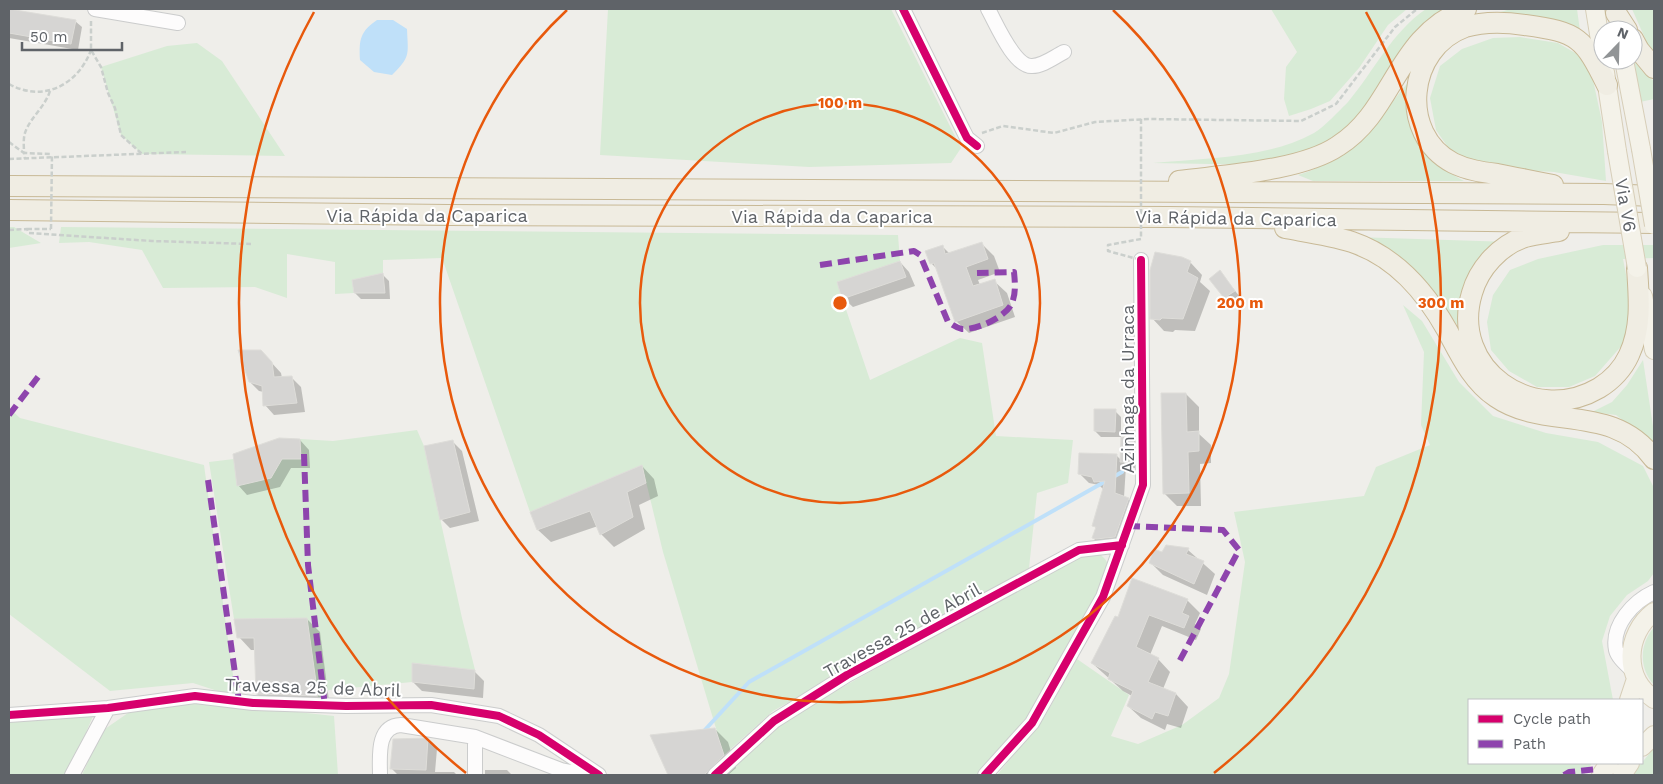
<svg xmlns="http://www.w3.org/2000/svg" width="1663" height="784" viewBox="0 0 1663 784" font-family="'Work Sans',sans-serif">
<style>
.green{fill:#d8ebd6}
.water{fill:#bfe0f9}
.shadow{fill:#0003}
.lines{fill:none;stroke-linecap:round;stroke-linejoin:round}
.stream{stroke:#bfe0f9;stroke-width:4}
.building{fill:#d6d5d3;stroke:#deddd9}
.minor-casing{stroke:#cbcccc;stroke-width:16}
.major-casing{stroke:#d7ceb8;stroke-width:20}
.highway-casing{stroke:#c8b996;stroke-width:22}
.path{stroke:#cacfcc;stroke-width:2.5;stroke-dasharray:5 2.5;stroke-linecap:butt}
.minor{stroke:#fdfcfc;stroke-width:14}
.major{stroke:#f4f2e9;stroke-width:18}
.highway{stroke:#f0ede3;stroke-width:20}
.major-bridge-casing{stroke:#d7ceb8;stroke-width:20;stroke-linecap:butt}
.path-bridge{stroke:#cacfcc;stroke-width:2.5;stroke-dasharray:5 2.5;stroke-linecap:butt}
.major-bridge{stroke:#f4f2e9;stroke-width:18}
.quiet{stroke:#8e44ad;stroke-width:6;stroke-dasharray:12 6;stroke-linecap:butt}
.cycleway-casing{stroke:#fff;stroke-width:11}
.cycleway{stroke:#d6006c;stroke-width:8}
.ring{fill:none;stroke:#e8590c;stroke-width:2.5}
.labels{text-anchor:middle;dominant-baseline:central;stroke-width:4;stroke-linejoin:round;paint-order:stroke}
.street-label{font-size:18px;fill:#5f6368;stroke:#fff}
.centre{fill:#e8590c;stroke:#fff;stroke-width:2.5}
.ring-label{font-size:15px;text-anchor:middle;font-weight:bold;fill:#e8590c;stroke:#fff;stroke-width:4;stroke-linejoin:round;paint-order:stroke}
</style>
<rect width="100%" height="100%" fill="#efeeea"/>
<path class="green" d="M608 9H891L961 148 951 163 809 167 600 155Z
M1271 9H1407L1388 25 1359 68 1330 101 1311 109 1289 116 1284 99 1286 67 1297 52Z
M1426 9H1447L1440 11 1413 39 1360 119 1320 150 1267 165 1153 163C1206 158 1266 159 1314 133 1322 129 1341 109 1348 102 1374 71 1392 32 1426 9Z
M1511 9H1577L1580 31 1564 22 1544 19 1490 15Z
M1632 9H1654V51L1648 45Z
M1520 37 1558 43 1577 54 1592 75 1602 122 1606 181 1554 172 1490 168 1454 156 1436 130 1430 98 1440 66 1462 49 1493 38Z
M197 43 222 61 285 156 142 154 121 135 101 67 167 46Z
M1631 60H1633L1644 73 1654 81V99L1640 102Z
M1412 78C1412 92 1409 112 1412 126 1417 153 1442 169 1464 181H1313L1298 175C1325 167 1351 151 1370 130 1385 114 1397 94 1412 78Z
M9 227H14L41 243 9 248Z
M61 227 898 235 900 261 837 283 870 380 960 338 982 343 996 436 1073 440 1068 483 1037 493 1029 568 773 711 724 755 663 552 642 465 530 512 442 258 383 260V273L352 280 354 293 335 294V262L287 254V298L255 287 163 288 142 250 89 242 59 243Z
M1355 237 1511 242 1485 258 1461 331C1440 298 1419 267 1384 249 1375 245 1365 241 1355 237Z
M1603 245H1654V258L1623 259 1633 311 1624 343 1595 376 1569 387H1537L1509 371 1491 350 1487 322 1493 295 1510 270 1538 259Z
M1403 305 1422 321 1459 382 1493 416 1546 433 1598 442 1643 466 1654 488V573L1648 581 1627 595 1610 616 1602 641 1613 700H1469V763H1592L1584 775H997L1044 718 1077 659 1129 695 1111 736 1138 744 1182 725 1219 698 1229 674 1245 562 1234 512 1364 496 1376 467 1430 445 1421 425 1424 352Z
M1643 360 1654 433V444L1616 415 1592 412 1612 402 1627 385Z
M9 408 20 418 204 465 236 697 193 683 110 691 9 614Z
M417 430 424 446 462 618 475 670 412 663V682L329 690 318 701 307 618 234 619 209 462 234 459 237 486 282 459H301L300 439 333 441Z
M1100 554C1104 558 1108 561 1108 567 1109 587 1049 683 1036 706L1025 721 977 775H721L786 719 1074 557Z
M1654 627V685C1639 668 1639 645 1654 627Z
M196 701 334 716 338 775H82L102 731 128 713Z
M93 716 68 775H9V720Z
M1654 748V775H1634L1639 766Z"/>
<path class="water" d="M377 20H393L407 29C408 55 411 56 392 75L374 72 360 60C359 39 360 32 377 20Z"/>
<path class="shadow" d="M9 9 75 21 82 27 78 50 9 38Z
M982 244 994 256 1000 272 978 280 980 285 994 281 1007 293 1015 317 969 333 956 321 938 270 931 263 943 247 950 254Z
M900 262 909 272 915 286 853 307 843 298Z
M1190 262 1202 275 1200 282 1210 291 1195 331 1175 330 1173 332 1164 331 1152 318Z
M1220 272 1240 297 1231 303 1225 297Z
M383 275 389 281 390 299H361L355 293Z
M270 361 281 373 282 378 291 377 301 387 305 412 274 415 265 405 264 392 259 391 250 382Z
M1186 394 1199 407V434L1211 445V463L1200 464 1201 506H1177L1164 493Z
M1115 411 1121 417V437H1101L1095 431Z
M1133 438 1139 444 1140 468H1128L1126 466 1124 497 1128 499 1138 508 1124 546 1103 547 1093 538 1097 529 1093 525 1104 490 1099 485 1089 483 1080 474 1116 455 1122 461Z
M300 440 309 450 310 468H291L280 487 247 495 238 485Z
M453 442 462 451 479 521 450 528 441 519Z
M642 466 654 479 658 496 639 505 645 529 614 547 601 534 598 526 551 542 538 530 532 513Z
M1188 550 1215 574 1207 595 1163 575 1150 562 1163 554Z
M1187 600 1200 613 1195 624 1201 629 1196 640 1162 626 1150 655 1158 659 1170 672 1163 689 1176 694 1188 707 1181 728 1167 724 1165 730 1141 718 1128 706 1132 696 1123 691 1092 663 1119 619Z
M307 619 320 632 330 708 270 706 257 694 256 650H251L239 637Z
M474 671 484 681 483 698 422 691 413 682Z
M715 729 728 742 736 768 728 775H668Z
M427 739 437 749 435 772H454L457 775H398L391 768Z
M485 770H507L512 775H485Z"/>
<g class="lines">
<path class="stream" d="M703 732 749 682 1122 472"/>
</g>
<path class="building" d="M9 9 76 20 71 44 9 33Z
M982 242 988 259 966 267 973 286 995 279 1003 305 955 322 934 263 930 264 925 251 943 245 945 254Z
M1155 252 1182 257 1191 261 1187 272 1198 278 1183 319 1162 318 1160 320 1150 319V270Z
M900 261 906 277 842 299 837 282Z
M1220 270 1235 291 1224 298 1209 279Z
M383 273 385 293H354L352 280Z
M238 350H261L272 362 274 377 292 376 297 403 263 406 262 386 249 382Z
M1161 393H1186L1187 432 1199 431V451L1188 452 1189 493 1163 494Z
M1094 409H1116L1115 432 1094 431Z
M1121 437H1134V463L1120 462Z
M279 438 300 439 301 459H282L271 478 237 486 233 454Z
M453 440 470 512 440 520 424 446Z
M1079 453 1117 454 1115 493 1129 498 1115 537 1096 539 1092 538 1096 527 1092 526 1105 481 1094 482 1092 477 1078 474Z
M642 465 646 483 627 492 633 517 600 535 590 511 537 530 530 512Z
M1166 545 1189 548 1186 554 1204 561 1194 584 1149 563 1154 549 1162 552Z
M1132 578 1188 599 1182 613 1189 616 1184 628 1149 615 1136 647 1159 658 1148 682 1176 693 1168 716 1155 712 1152 719 1127 706 1133 691 1108 679 1110 673 1091 663 1115 616 1118 617Z
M307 618 318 696 256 694 254 638H237L234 619Z
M412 663 475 670 474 689 412 682Z
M715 728 724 755 704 775H668L650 735Z
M428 738 426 770 390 769 393 739Z"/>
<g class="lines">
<g class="minor-casing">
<path id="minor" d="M95 9 178 23
M903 9 960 124 967 138 977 146
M988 9C996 23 1014 67 1032 66 1043 66 1054 57 1064 52
M1633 671C1627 665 1618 658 1616 650 1611 625 1634 601 1654 592
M9 715 108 708 195 696 253 703 346 706 431 705 499 716 539 735 599 775
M475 737V775
M72 775 108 708
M380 775C380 757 376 726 401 725L475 737 561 770 586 775
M715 775 774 721 847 675 1079 550 1122 545
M985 775 1032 723 1103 597 1143 485 1141 260"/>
</g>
<g class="major-casing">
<path id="major" d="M1595 9 1603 59
M1624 60 1641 149
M1605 72 1617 151
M1643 296 1654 350
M1654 612C1625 634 1623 678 1654 699
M1629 700 1636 679
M1642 747 1654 735
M1601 775 1609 763
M1622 775 1630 763"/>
</g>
<g class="highway-casing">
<path id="highway" d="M1616 13 1627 30
M1633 39 1639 50 1654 68
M1179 181C1224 175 1301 171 1338 146 1395 110 1395 37 1466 9
M1553 185C1534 181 1516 178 1497 174 1482 172 1467 170 1453 163 1398 134 1407 48 1465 27 1485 21 1505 22 1525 25 1578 32 1584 38 1607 85
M9 186 1604 194 1654 196
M9 210 448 215 1170 217 1654 223
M1285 228C1307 232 1330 235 1352 242 1396 257 1425 291 1447 330 1460 354 1472 381 1496 397 1545 431 1613 402 1654 459
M1559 231C1548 233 1536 234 1525 237 1500 245 1479 268 1472 293 1449 369 1533 427 1599 388 1612 380 1623 368 1629 355 1642 327 1639 297 1637 268"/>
</g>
<path class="path" d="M91 21V50L101 67 108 93 115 108 121 135 142 154
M9 84C43 103 78 85 91 50
M50 91C45 107 29 119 25 133 23 139 24 147 24 153L52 154
M982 133 1003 126 1054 133 1095 122 1149 119 1301 121 1336 104 1395 27 1417 9
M9 142 24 153 25 159
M9 159 186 152
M27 229H51
M9 230 27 229 29 233 152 241 251 244"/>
<use href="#minor" class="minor"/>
<use href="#major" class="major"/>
<use href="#highway" class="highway"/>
<g class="major-bridge-casing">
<path id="major-bridge" d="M1641 149 1654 225
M1617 151 1637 268"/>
</g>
<path class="path-bridge" d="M1141 119V239L1108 245V251L1141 260
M51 229 52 154"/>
<use href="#major-bridge" class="major-bridge"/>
<path class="quiet" d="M820 265 914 251 920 255 948 322C953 325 956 328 962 329 977 330 1006 317 1012 303 1016 293 1015 282 1014 272L977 273
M9 415 41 373
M304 454 308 565 325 706
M208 480 239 702
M1128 526 1223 530 1239 550 1179 662
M1564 775 1569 772 1599 769"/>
<g class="cycleway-casing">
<path id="cycleway" d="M903 9 960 124 967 138 977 146
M9 715 108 708 195 696 253 703 346 706 431 705 499 716 539 735 599 775
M715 775 774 721 847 675 1079 550 1122 545
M985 775 1032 723 1103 597 1143 485 1141 260"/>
</g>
<use href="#cycleway" class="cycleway"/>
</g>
<g class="ring">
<circle cx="840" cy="303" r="200"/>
<path d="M1113 10A400 400 0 1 1 567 10"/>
<path d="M466 773A601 601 0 0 1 314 12M1366 12A601 601 0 0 1 1214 773"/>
</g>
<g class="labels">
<g class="street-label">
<text transform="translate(1626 205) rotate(80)">Via V6</text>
<text x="427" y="215">Via Rápida da Caparica</text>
<text x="832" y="216">Via Rápida da Caparica</text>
<text transform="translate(1236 218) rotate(1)">Via Rápida da Caparica</text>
<text transform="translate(1127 389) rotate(-90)">Azinhaga da Urraca</text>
<text transform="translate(902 630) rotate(-29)">Travessa 25 de Abril</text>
<text transform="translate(313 687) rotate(2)">Travessa 25 de Abril</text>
</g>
</g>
<circle cx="840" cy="303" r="8" class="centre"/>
<g class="ring-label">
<text x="840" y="108">100 m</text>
<text x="1240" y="308">200 m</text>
<text x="1441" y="308">300 m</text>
</g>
<rect width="1663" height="784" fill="none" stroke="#5f6368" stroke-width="20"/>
<rect x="1468" y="699" width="175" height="65" fill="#ffffff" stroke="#bfc1c3"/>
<rect x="1478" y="715" width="25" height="8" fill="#d6006c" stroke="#bfc1c3"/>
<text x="1513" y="724" font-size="15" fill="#5f6368">Cycle path</text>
<rect x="1478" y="740" width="25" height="8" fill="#8e44ad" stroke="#bfc1c3"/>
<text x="1513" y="749" font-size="15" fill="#5f6368">Path</text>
<g transform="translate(1618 45) rotate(23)"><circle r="24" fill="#ffffff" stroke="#bfc1c3"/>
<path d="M0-4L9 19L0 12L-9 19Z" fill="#919496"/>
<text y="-8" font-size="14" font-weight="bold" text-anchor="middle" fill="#5f6368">N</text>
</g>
<path d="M22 42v8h100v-8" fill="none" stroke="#5f6368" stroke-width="2.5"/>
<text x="30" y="42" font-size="15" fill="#5f6368" stroke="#ffffff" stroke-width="4" paint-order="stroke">50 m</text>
</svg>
